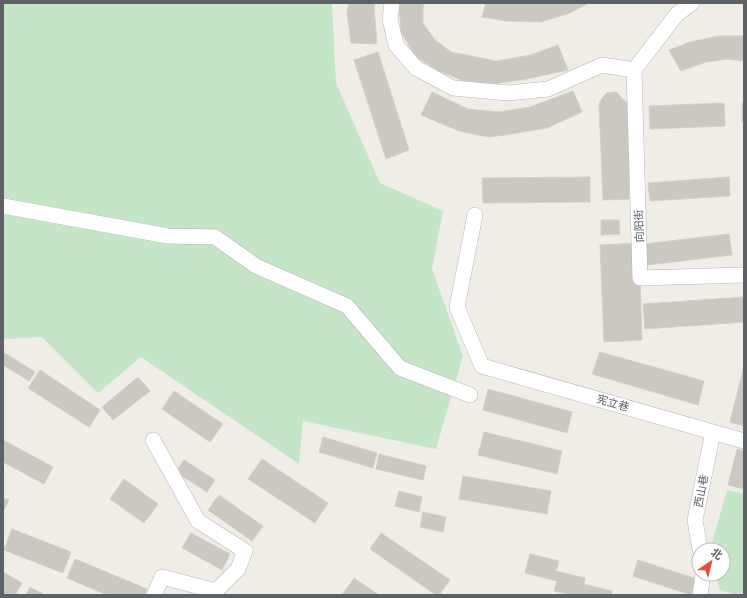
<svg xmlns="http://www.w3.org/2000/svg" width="747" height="598" viewBox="0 0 747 598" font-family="Mulish,'Noto Sans SC',sans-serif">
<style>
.green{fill:#c4e5c6}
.building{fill:#cbc8c2;stroke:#d3d0c5}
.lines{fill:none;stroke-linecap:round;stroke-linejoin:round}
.minor-casing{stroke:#b3b6ba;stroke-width:16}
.minor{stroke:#fff;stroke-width:15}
.labels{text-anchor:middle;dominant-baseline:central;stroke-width:3.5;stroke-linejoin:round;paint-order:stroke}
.street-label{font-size:11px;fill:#5e6165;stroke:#fff}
</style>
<rect width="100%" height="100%" fill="#efede6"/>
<path class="green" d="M3 3H332L336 83 380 183 443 211 432 269 463 356 436 449 303 421 299 464 141 357 98 393 42 337 3 339Z
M727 490 744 494V595H734V594L720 590 715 574H723V550H710Z"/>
<path class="building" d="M349 3H375L374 7 377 44 351 43 347 13Z
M399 3H424L423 8V23L434 39 451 52 496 61 531 55 558 45 568 70 527 79 492 84 464 81 439 71 416 57 401 32Z
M486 3H589L570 13 541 22 505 21 482 17Z
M718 36H744V61L727 59 706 62 681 71 669 50 690 42Z
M378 52 409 150 386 159 354 60Z
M573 91 582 112 547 128 505 135 488 137 459 131 421 115 432 92 468 109 499 112 530 107Z
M616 92 629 105V199L603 200 599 104 602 98 607 93Z
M724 103 725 126 650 129 649 106Z
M742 103H744V122H742Z
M590 177V202L483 203 482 178Z
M729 177 730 196 650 201 648 183Z
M601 220H619L620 234 601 235Z
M729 234 732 255 647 265 644 244Z
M639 243 642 340 604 342 600 245Z
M744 297V322L645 329 643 304Z
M3 352 35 372 29 381 3 365Z
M600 352 704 381 698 405 592 374Z
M744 366V426L730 422Z
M40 370 100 410 89 427 28 388Z
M138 377 150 391 113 420 102 407Z
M488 389 572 412 567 433 483 410Z
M174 391 223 424 210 442 162 409Z
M484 432 562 451 557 474 478 455Z
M323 437 377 453 373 468 319 452Z
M3 440 53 467 44 484 3 462Z
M737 449 744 451V489L728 485Z
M379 454 426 466 423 480 376 469Z
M262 459 328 503 315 523 248 479Z
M184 460 215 480 207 492 176 472Z
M463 476 551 491 547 514 459 499Z
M124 479 158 504 144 523 110 499Z
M399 491 422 497 419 512 395 506Z
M219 495 263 526 252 541 208 510Z
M3 498 9 500 3 512Z
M423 512 446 517 443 532 420 527Z
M12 529 71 552 63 573 4 550Z
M191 533 230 554 222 570 182 548Z
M381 533 450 580 439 595H436L370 549Z
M530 554 559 561 556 571 585 578 584 584 612 591 611 595H572L554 591 557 581 525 573Z
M75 559 147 589 144 595H107L67 578Z
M638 560 697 579 691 595 633 576Z
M3 572 22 583 15 595H5L3 594Z
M354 578 379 595H342Z
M30 587 45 595H26Z"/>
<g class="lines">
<g class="minor-casing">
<path id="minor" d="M392 3 390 19 396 45 416 68 453 88 508 93 548 89 602 65 634 70 677 14 692 3
M634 70 640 278 744 275
M3 206 168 236 215 237 256 266 347 306 400 368 470 395
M475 215 457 307 482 366 744 441
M153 440 198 521 245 551 238 569 216 591 162 577 154 595
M700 550 695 520 713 432
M700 595 703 574"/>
</g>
<use href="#minor" class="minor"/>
</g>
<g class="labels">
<g class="street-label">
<text transform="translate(639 226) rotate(-92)">向阳街</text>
<text transform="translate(613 403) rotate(16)">宪立巷</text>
<text transform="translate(701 491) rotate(-79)">西山巷</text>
</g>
</g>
<rect width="747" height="598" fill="none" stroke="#5e6165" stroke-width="8"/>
<g transform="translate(711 562) rotate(35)"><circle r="19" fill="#ffffff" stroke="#bfc0c1"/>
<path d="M0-3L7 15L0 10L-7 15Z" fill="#df503c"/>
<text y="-6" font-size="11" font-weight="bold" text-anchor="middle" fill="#5e6165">北</text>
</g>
</svg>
